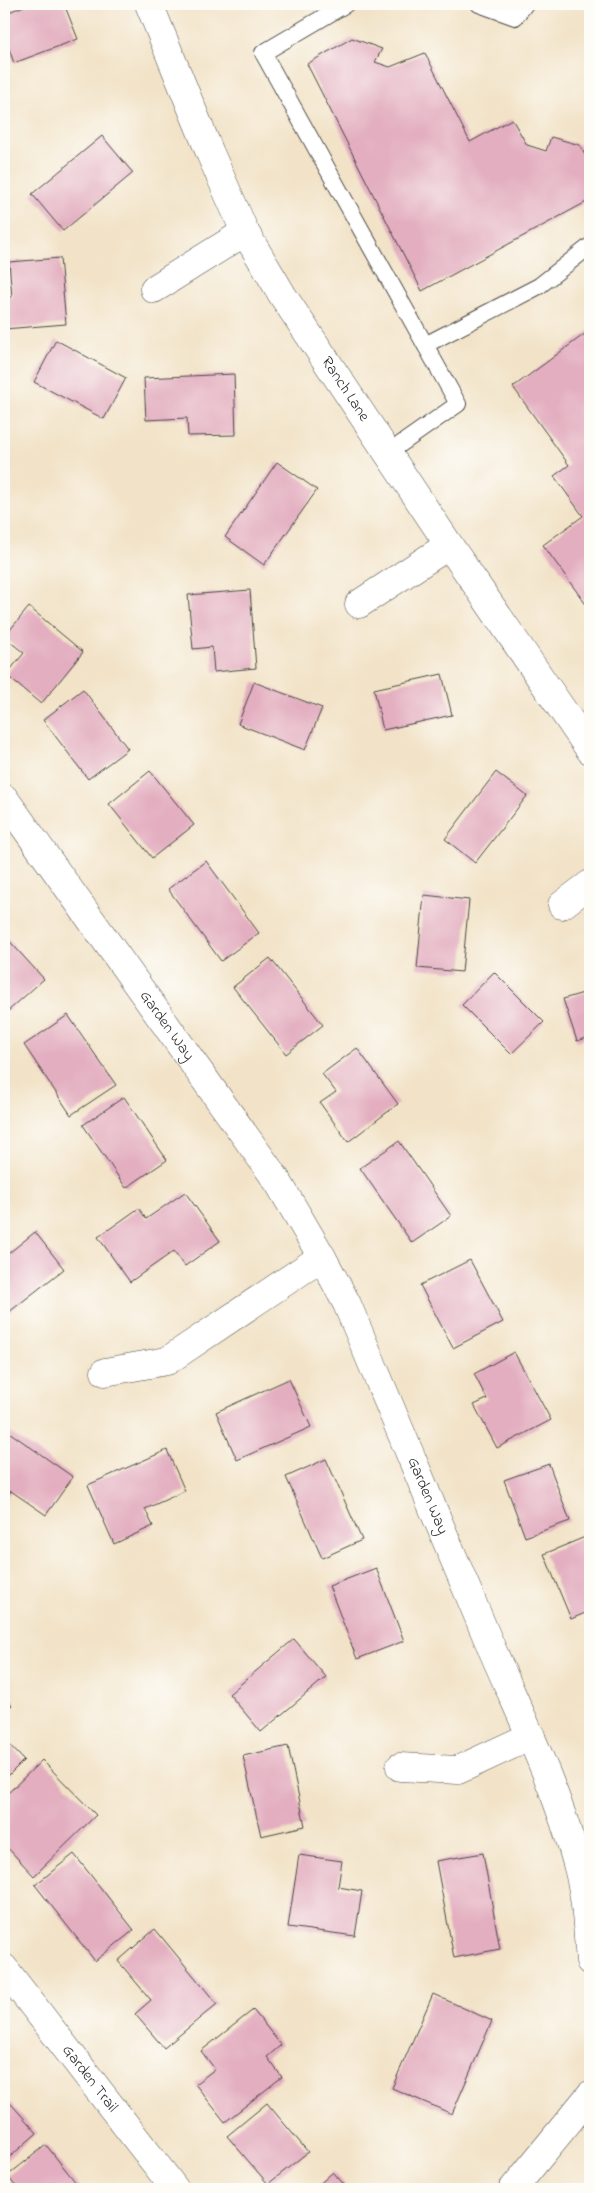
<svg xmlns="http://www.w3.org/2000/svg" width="594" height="2193" viewBox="0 0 594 2193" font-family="'Indie Flower',sans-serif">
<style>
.building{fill:#e3aec0}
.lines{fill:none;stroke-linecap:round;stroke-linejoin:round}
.lane-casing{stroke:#494743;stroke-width:18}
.street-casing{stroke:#494743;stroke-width:29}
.lane{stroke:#fff;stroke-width:16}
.street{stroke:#fff;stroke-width:28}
.labels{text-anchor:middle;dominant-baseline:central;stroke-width:4;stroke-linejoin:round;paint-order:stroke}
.street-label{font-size:16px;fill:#2b2b2b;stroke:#fdfcf7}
</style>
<rect width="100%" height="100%" fill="#fdfcf7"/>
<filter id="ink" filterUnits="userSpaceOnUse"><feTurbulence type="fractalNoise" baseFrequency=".02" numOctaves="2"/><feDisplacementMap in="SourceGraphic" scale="10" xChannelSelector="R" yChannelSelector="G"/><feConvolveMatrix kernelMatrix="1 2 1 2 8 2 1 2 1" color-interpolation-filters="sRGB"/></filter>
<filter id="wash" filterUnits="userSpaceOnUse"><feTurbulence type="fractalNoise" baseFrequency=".0096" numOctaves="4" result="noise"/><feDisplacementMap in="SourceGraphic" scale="20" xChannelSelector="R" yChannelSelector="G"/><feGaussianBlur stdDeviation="1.12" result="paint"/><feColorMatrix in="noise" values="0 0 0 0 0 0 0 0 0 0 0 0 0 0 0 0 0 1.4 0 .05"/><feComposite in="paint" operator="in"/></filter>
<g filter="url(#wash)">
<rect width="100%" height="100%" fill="#f2e3c8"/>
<g id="blocks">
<path class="building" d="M29 4H64L78 39 14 63 4 35V14Z
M352 38 382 49 375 62 390 67 425 53 470 142 512 119 527 145 546 151 551 137 580 145 590 165V200L422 291 307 64Z
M102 136 133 173 63 231 32 194Z
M60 258 66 324 4 329V297H12L9 262Z
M590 330V610L543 545 583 516 554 476 569 465 513 387Z
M56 340 126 378 104 419 34 382Z
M234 374 236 435 188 436 187 418 146 420 144 378Z
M277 462 317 490 264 565 225 537Z
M250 590 256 668 214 672 212 647 193 649 188 595Z
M29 607 83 652 41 704 6 675 24 653 4 637Z
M442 674 452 715 383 730 374 689Z
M254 682 322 708 305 750 238 724Z
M83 689 128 749 88 779 43 720Z
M150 771 194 825 152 858 109 804Z
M496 772 527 796 475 863 445 839Z
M206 861 259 933 221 961 168 889Z
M424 895 469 900 462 972 417 968Z
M4 935 44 979 7 1012 4 1007Z
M270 958 323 1025 286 1054 233 987Z
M494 972 544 1022 511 1054 462 1005Z
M590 991V1037L577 1041 563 999Z
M68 1015 116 1085 71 1115 24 1045Z
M357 1048 398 1104 348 1142 320 1103 336 1092 322 1074Z
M124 1097 167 1160 126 1188 83 1125Z
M399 1141 451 1216 412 1243 360 1168Z
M185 1192 220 1241 185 1266 174 1251 130 1282 98 1237 139 1208 146 1219Z
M35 1232 64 1269 4 1316V1257Z
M470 1260 503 1322 453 1348 420 1285Z
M514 1352 551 1420 497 1448 474 1405 487 1399 474 1374Z
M289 1379 311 1427 237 1460 216 1412Z
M6 1430 73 1477 46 1515 11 1491 4 1501V1433Z
M167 1450 185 1491 145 1509 153 1526 114 1544 88 1485Z
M326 1459 362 1540 322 1558 286 1477Z
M549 1464 570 1521 525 1537 504 1480Z
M590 1535V1611L571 1619 544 1554Z
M376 1568 404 1641 357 1659 329 1586Z
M294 1639 326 1677 261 1732 229 1694Z
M4 1696 12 1705 4 1712Z
M4 1739 24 1760 4 1780Z
M288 1746 305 1826 261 1836 243 1756Z
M42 1760 96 1815 34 1876 4 1844V1797Z
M483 1853 500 1949 454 1958 436 1861Z
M74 1854 134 1930 95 1961 35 1885Z
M299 1855 342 1861 338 1887 362 1891 355 1936 288 1927Z
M155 1929 217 2004 164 2048 135 2014 151 2000 118 1961Z
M433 1994 492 2021 452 2114 392 2088Z
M253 2010 281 2045 267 2057 282 2077 225 2122 195 2084 215 2069 201 2051Z
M4 2096 37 2133 4 2162Z
M267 2103 308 2152 268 2184 227 2136Z
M46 2145 81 2189H18L7 2176Z
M333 2172 348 2189H314Z"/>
</g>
</g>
<g filter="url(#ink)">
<use href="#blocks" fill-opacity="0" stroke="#494743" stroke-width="1"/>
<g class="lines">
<g class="lane-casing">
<path id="lane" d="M346 4 263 53 458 404 388 453
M479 4 515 17 525 4
M425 345 539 286 590 246"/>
</g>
<g class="street-casing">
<g id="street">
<path id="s1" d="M149 4 210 153 245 232 283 296 449 545 590 750"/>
<path d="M154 289 245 232"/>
<path d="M359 604 449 545"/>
<path id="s2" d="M4 798 278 1182 322 1257 347 1304C393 1415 440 1525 486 1635 518 1711 556 1784 577 1864 586 1895 587 1928 590 1961"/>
<path d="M562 905 590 884"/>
<path d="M105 1372 167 1361 322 1257"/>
<path d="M400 1767 458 1770 531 1736"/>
<path id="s3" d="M4 1968 175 2189"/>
<path d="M513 2189 590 2095"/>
</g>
</g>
<use href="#lane" class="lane"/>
<use href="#street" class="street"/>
</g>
</g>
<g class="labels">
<g class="street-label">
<text stroke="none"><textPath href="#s1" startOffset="434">Ranch Lane</textPath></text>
<text stroke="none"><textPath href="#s2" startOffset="280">Garden Way</textPath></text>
<text stroke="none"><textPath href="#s2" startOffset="820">Garden Way</textPath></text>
<text stroke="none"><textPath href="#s3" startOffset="140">Garden Trail</textPath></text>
</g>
</g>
<rect width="594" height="2193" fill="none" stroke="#fdfcf7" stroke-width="20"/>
</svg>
